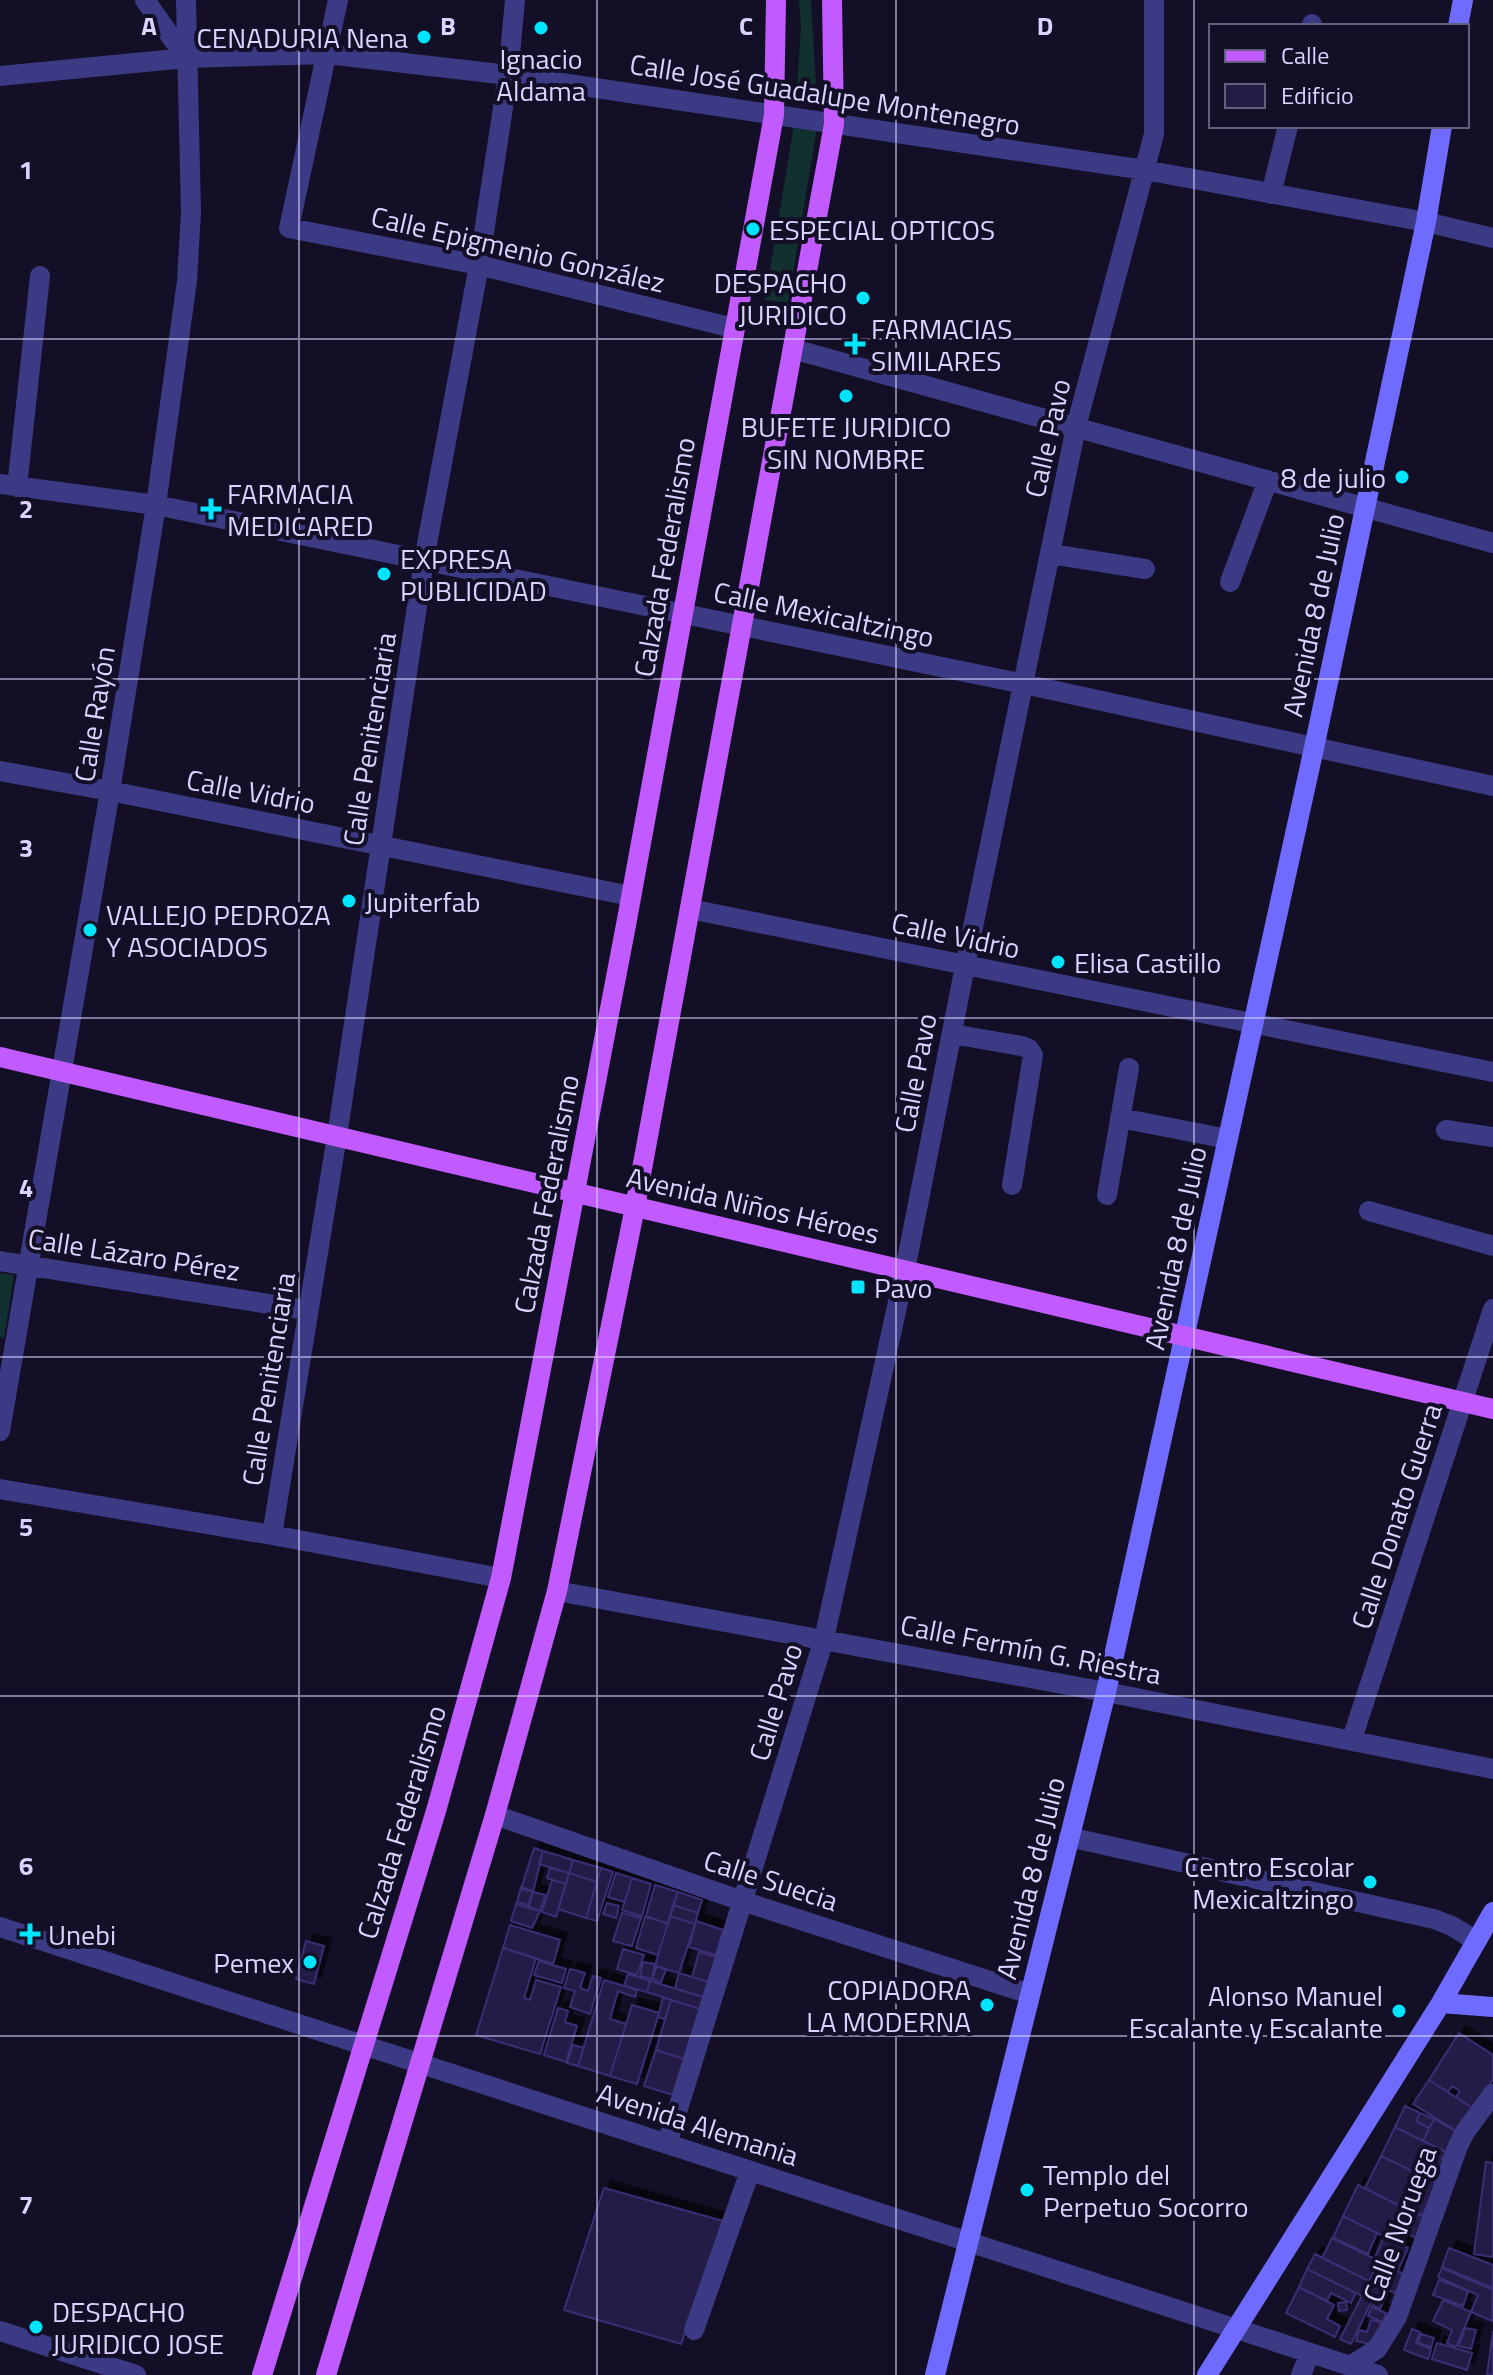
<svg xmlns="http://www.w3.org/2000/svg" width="1493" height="2375" viewBox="0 0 1493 2375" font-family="'Titillium Web',sans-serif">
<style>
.green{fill:#12302f}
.building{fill:#241b47;stroke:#3b2d73;stroke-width:2;filter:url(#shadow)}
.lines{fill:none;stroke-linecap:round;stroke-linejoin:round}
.street{stroke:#3d3a85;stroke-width:20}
.secondary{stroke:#6f6bff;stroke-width:20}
.primary{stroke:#c25bff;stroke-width:20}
.grid{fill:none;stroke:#d9d4ff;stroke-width:2;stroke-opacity:0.55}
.poi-dot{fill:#00e5ff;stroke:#130f26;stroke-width:3}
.labels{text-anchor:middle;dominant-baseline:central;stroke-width:8;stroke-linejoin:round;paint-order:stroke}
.poi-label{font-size:28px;fill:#d9d4ff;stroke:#130f26;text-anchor:start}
.street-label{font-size:28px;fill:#d9d4ff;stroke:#130f26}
.grid-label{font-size:26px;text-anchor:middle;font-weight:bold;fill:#d9d4ff;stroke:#130f26;stroke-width:8;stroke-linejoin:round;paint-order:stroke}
</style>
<defs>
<filter id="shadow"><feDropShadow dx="7" dy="-7" stdDeviation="0" flood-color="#0009"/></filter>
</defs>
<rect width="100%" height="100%" fill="#130f26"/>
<path class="green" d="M799 0H811L817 104 796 102 801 27Z
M794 124 817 128 788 303 765 300Z
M0 1273 14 1275 4 1338 0 1337Z"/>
<path class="building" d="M534 1848 543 1851 533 1892 521 1889Z
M543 1851 573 1860 569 1873 539 1864Z
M573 1860 601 1868 597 1882 569 1873Z
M550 1868 569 1873 566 1884 547 1878Z
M601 1868 613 1872 597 1921 586 1918Z
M569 1873 597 1882 586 1918 558 1909Z
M616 1873 632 1878 625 1902 608 1897Z
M632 1878 651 1884 642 1916 622 1910Z
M552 1880 566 1884 556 1917 542 1912Z
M655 1885 678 1892 668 1924 646 1916Z
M521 1887 533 1891 528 1905 517 1902Z
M533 1892 545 1895 540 1911 529 1907Z
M678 1892 702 1900 698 1913 673 1905Z
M607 1903 619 1906 616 1918 603 1914Z
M516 1904 540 1911 532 1928 511 1921Z
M673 1905 698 1913 695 1924 670 1916Z
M622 1913 641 1918 632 1946 613 1941Z
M670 1916 695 1924 679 1973 655 1966Z
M645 1917 668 1923 658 1955 636 1948Z
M696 1921 723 1930 716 1955 689 1947Z
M510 1925 560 1940 553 1964 503 1948Z
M306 1941 324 1946 314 1984 296 1979Z
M503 1948 536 1958 524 1998 530 2000 536 1980 561 1987 540 2054 476 2035Z
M623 1949 644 1955 637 1975 617 1969Z
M699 1952 716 1957 708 1982 692 1977Z
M539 1961 566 1969 562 1983 534 1975Z
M643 1962 655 1964 652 1979 640 1976Z
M657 1966 666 1970 661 1982 652 1979Z
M570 1969 585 1973 580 1988 588 1991 593 1976 601 1978 590 2014 570 2007 575 1991 564 1988Z
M679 1973 708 1982 703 1997 675 1988Z
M628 1974 650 1981 647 1992 624 1986Z
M604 1980 637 1990 635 1997 618 1991 610 2019 626 2024 610 2076 578 2066Z
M650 1981 703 1997 700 2009 647 1992Z
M663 1998 671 2000 665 2019 658 2017Z
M671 2000 700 2009 684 2059 656 2050Z
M632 2005 659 2013 637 2084 610 2076Z
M558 2008 568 2011 565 2022 577 2026 566 2062 544 2055Z
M1459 2033 1493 2055V2079L1474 2109 1456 2097 1460 2091 1452 2086 1448 2092 1429 2080Z
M573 2045 584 2048 578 2066 567 2063Z
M656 2050 684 2059 673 2095 644 2086Z
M1429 2080 1474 2109 1457 2131 1413 2104Z
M1405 2106 1420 2113 1416 2121 1429 2128 1423 2141 1395 2127Z
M1420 2113 1434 2119 1429 2128 1416 2121Z
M1434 2119 1455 2131 1446 2152 1423 2141Z
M1395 2127 1446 2152 1442 2159 1446 2160 1437 2183 1381 2156Z
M1381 2156 1421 2175 1415 2187 1410 2184 1399 2206 1365 2188Z
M1486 2162 1493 2163V2257L1474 2254Z
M1421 2175 1437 2183 1423 2215 1405 2208Z
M1358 2185 1400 2206 1385 2237 1343 2216Z
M604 2188 723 2221 681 2344 564 2310Z
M1401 2209 1425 2217 1418 2238 1401 2232 1405 2222 1398 2219Z
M1343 2216 1377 2233 1368 2254 1333 2238Z
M1384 2237 1408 2248 1398 2270 1374 2259Z
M1332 2238 1379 2261 1369 2281 1322 2258Z
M1449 2248 1493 2265V2288L1442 2267Z
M1315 2254 1369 2281 1362 2296 1307 2269Z
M1387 2266 1404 2274 1397 2294 1380 2287Z
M1442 2268 1493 2290 1492 2321 1471 2312 1478 2295 1438 2277Z
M1307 2269 1356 2293 1351 2303 1331 2293 1327 2301 1299 2287Z
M1439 2280 1468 2291 1463 2306 1433 2295Z
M1372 2283 1388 2291 1380 2309 1373 2306 1374 2302 1365 2297Z
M1299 2287 1334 2305 1327 2319 1340 2326 1335 2337 1286 2313Z
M1362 2296 1372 2301 1351 2344 1340 2339Z
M1443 2300 1471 2312 1456 2347 1447 2343 1452 2330 1433 2321Z
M1346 2302 1347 2310 1339 2311 1338 2303Z
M1372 2307 1386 2313 1383 2322 1368 2316Z
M1371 2320 1382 2323 1370 2344 1356 2341 1359 2330 1367 2332Z
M1465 2328 1476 2330 1471 2349 1459 2346Z
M1412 2329 1420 2332 1416 2343 1431 2349 1428 2359 1404 2350Z
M1493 2331V2375H1487Z
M1421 2334 1434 2338 1431 2347 1418 2343Z
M1437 2343 1472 2353 1467 2370 1432 2359Z"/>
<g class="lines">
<path class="street" d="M145 0 186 58
M338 0 289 228 479 265 733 328
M1312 26V24
M0 76 186 58 327 54 508 75 1145 170 1426 222 1493 238
M1271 194 1288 126
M793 349 1493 543
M0 484 156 505 1024 684 1493 786
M17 487 40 276
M1051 554 1145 569
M1230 582 1268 480
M0 771 110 791 631 896
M690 909 1493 1072
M952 1034 1022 1046 1029 1049 1033 1055 1012 1185
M1120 1118 1228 1139
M1446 1130 1493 1137
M1107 1195 1129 1068
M1369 1211 1493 1246
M0 1261 307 1310
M0 1431 110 791 156 505 187 281 191 212 186 0
M0 1489 272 1535 501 1578
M272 1535 337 1136 424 560 479 265 508 75 515 0
M557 1591 1106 1692 1493 1769
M1352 1739 1493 1309
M495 1815 742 1901 1030 1994
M1069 1837 1434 1919 1452 1926 1476 1941
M0 1927 1378 2375
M667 2144 824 1639 905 1270 965 966 1076 427 1154 134V0
M694 2330 750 2171
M0 2331 136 2375
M1350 2366 1377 2349 1397 2317 1458 2146 1465 2132 1493 2094
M1301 2375 1310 2353"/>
<path class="secondary" d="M1458 26 1463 0
M1441 2003 1493 2007
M935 2375 1106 1692 1314 748 1426 222 1442 126
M1207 2375 1441 2003 1493 1912"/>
<path class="primary" d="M0 1057 1493 1409
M262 2375 436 1811 501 1578 626 925 774 115 776 0
M326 2375 495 1815 557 1591 635 1207 834 124 832 0"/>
</g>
<path class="grid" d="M299 0V2375M597 0V2375M896 0V2375M1194 0V2375M0 339H1493M0 679H1493M0 1018H1493M0 1357H1493M0 1696H1493M0 2036H1493"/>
<g class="poi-dot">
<circle cx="541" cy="28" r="8"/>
<circle cx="424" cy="37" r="8"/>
<circle cx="753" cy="229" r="8"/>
<circle cx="863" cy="298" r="8"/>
<path d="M851 332h8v8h8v8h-8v8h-8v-8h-8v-8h8z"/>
<circle cx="846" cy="396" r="8"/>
<circle cx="1402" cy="477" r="8"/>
<path d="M207 497h8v8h8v8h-8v8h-8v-8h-8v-8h8z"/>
<circle cx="384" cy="574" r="8"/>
<circle cx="349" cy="901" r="8"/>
<circle cx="90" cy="930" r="8"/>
<circle cx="1058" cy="962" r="8"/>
<rect x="850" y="1279" width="16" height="16" rx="4"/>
<circle cx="1370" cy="1882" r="8"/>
<path d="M26 1922h8v8h8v8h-8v8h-8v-8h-8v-8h8z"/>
<circle cx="310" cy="1962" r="8"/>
<circle cx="987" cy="2005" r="8"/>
<circle cx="1399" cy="2011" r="8"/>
<circle cx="1027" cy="2190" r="8"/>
<circle cx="36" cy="2327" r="8"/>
</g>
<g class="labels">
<g class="poi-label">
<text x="408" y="37" text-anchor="end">CENADURIA Nena</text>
<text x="541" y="58" text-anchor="middle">Ignacio<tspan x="541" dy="32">Aldama</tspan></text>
<text x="769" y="229">ESPECIAL OPTICOS</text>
<text x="847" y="282" text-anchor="end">DESPACHO<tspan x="847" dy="32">JURIDICO</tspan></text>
<text x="871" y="328">FARMACIAS<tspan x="871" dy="32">SIMILARES</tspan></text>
<text x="846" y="426" text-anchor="middle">BUFETE JURIDICO<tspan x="846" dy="32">SIN NOMBRE</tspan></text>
<text x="1386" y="477" text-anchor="end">8 de julio</text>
<text x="227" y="493">FARMACIA<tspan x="227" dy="32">MEDICARED</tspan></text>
<text x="400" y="558">EXPRESA<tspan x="400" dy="32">PUBLICIDAD</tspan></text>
<text x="365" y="901">Jupiterfab</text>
<text x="106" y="914">VALLEJO PEDROZA<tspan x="106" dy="32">Y ASOCIADOS</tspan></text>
<text x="1074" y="962">Elisa Castillo</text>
<text x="874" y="1287">Pavo</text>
<text x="1354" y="1866" text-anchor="end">Centro Escolar<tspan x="1354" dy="32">Mexicaltzingo</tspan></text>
<text x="48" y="1934">Unebi</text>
<text x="294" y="1962" text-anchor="end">Pemex</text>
<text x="971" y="1989" text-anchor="end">COPIADORA<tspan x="971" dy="32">LA MODERNA</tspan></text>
<text x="1383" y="1995" text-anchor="end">Alonso Manuel<tspan x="1383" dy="32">Escalante y Escalante</tspan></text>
<text x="1043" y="2174">Templo del<tspan x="1043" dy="32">Perpetuo Socorro</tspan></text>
<text x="52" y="2311">DESPACHO<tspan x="52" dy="32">JURIDICO JOSE</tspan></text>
</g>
<g class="street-label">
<text transform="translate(825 94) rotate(9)">Calle José Guadalupe Montenegro</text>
<text transform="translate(518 249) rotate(13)">Calle Epigmenio González</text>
<text transform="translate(1047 438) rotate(-77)">Calle Pavo</text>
<text transform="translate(664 557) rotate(-80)">Calzada Federalismo</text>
<text transform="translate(824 614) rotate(12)">Calle Mexicaltzingo</text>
<text transform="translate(1313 615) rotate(-78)">Avenida 8 de Julio</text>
<text transform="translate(94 714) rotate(-81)">Calle Rayón</text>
<text transform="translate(369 739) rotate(-81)">Calle Penitenciaria</text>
<text transform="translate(251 791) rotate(11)">Calle Vidrio</text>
<text transform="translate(956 935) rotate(12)">Calle Vidrio</text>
<text transform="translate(915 1073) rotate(-79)">Calle Pavo</text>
<text transform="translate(546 1194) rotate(-79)">Calzada Federalismo</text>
<text transform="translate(753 1205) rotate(13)">Avenida Niños Héroes</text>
<text transform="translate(1175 1248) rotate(-78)">Avenida 8 de Julio</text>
<text transform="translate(134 1254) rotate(9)">Calle Lázaro Pérez</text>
<text transform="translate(268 1379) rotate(-81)">Calle Penitenciaria</text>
<text transform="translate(1396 1516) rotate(-72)">Calle Donato Guerra</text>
<text transform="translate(1031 1649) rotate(11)">Calle Fermín G. Riestra</text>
<text transform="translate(775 1702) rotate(-73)">Calle Pavo</text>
<text transform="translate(401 1822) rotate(-73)">Calzada Federalismo</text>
<text transform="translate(1030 1878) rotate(-76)">Avenida 8 de Julio</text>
<text transform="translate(771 1880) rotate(18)">Calle Suecia</text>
<text transform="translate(698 2124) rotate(18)">Avenida Alemania</text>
<text transform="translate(1399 2224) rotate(-70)">Calle Noruega</text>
</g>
</g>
<g class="grid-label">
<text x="149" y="35">A</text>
<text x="448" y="35">B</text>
<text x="746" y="35">C</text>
<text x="1045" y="35">D</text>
<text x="26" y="179">1</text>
<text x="26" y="518">2</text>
<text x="26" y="857">3</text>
<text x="26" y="1197">4</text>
<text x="26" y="1536">5</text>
<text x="26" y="1875">6</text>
<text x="26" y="2214">7</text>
</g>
<rect x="1209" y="24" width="260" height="104" fill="#130f26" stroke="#625e7d" stroke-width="2"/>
<rect x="1225" y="50" width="40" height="12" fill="#c25bff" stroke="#625e7d" stroke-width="2"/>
<text x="1281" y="64" font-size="24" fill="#d9d4ff">Calle</text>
<rect x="1225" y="84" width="40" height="24" fill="#241b47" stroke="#625e7d" stroke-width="2"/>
<text x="1281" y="104" font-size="24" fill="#d9d4ff">Edificio</text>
</svg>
